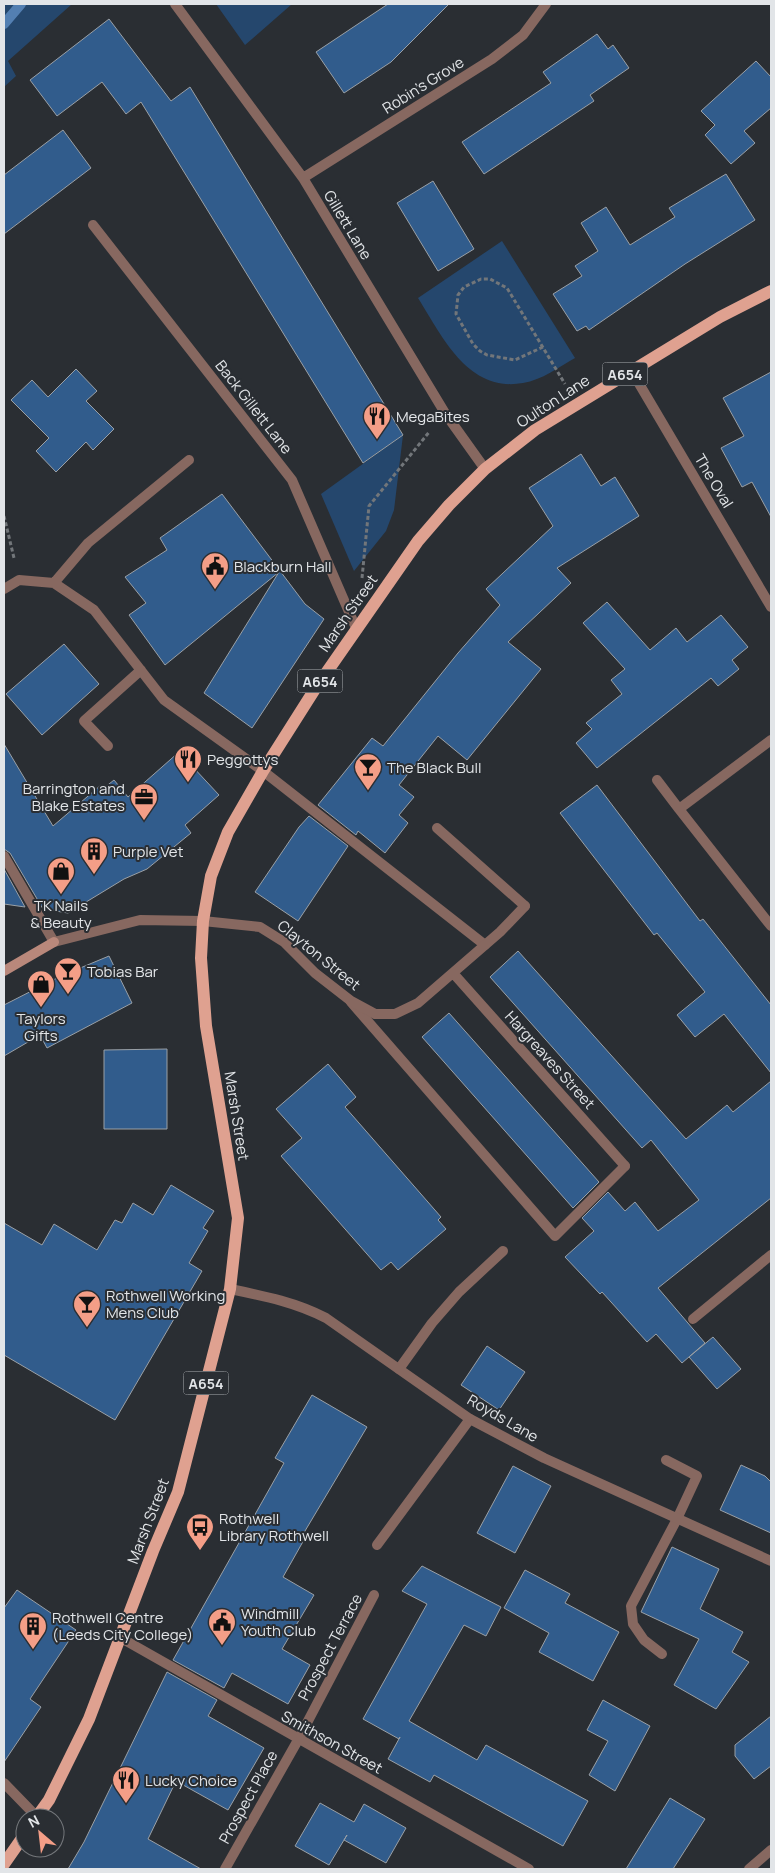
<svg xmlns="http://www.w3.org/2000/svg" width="775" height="1873" viewBox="0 0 775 1873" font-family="Manrope,sans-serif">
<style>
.green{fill:#25476d}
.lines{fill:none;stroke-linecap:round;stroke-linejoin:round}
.stream{stroke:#537fb2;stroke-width:10}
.building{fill:#315c8c;stroke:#9aa0a6}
.path{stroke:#72767a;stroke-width:3;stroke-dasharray:4 2.5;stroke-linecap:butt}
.lane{stroke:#876860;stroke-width:10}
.street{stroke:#876860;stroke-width:10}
.secondary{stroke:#b9887b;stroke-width:10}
.primary{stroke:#dfa190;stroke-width:12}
.labels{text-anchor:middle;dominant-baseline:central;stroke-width:4;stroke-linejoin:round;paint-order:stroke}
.shield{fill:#2a2e33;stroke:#abaeb2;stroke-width:1}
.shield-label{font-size:14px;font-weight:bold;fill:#e2e5e8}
.street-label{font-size:15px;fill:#e2e5e8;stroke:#2a2e33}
.poi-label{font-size:15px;fill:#e2e5e8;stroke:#2a2e33;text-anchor:start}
</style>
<rect width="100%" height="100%" fill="#2a2e33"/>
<path class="green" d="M4 4H72L8 61 16 76 4 87Z
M216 4H292L245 45Z
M502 241 575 358C559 367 542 380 523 383 468 393 442 336 418 298Z
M403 435 394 510 386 531 354 571 321 494Z"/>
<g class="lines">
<path class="stream" d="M4 24 21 4"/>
</g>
<path class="building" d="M388 4H449L391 62 344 93 316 52Z
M109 19 171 101 190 87 403 435 363 463 141 102 126 114 102 82 57 116 30 80Z
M597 34 608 49 613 45 629 68 590 95 594 101 484 174 462 142 551 83 543 72Z
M756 61 771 77V108L744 131 755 143 731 164 705 135 715 125 701 111Z
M63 130 91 168 4 234V175Z
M726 174 755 220 685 264 589 330 586 326 577 331 553 294 582 276 575 266 598 251 581 223 606 207 630 245 675 217 669 208Z
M433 181 474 249 438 271 397 203Z
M76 369 97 391 86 401 114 429 93 450 86 442 56 472 36 451 49 438 11 400 32 380 48 397Z
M771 372V517L752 482 742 487 721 448 744 436 723 398Z
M581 454 601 486 615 477 639 516 557 568 571 583 508 642 541 669 467 760 438 736 399 785 414 797 399 815 408 823 385 853 358 831 356 835 318 805 372 738 383 746 458 653 500 605 486 589 553 526 529 488Z
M222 494 305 604 324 619 252 728 204 693 279 572 165 665 129 615 146 603 125 577 167 550 160 538Z
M607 602 650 650 676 628 687 642 721 615 748 647 732 660 739 669 718 686 711 678 597 768 576 743 592 729 586 723 622 694 611 680 625 669 583 623Z
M64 644 99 684 42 735 6 694Z
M4 744 53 826 101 785 104 788 114 780 128 797 179 752 219 795 185 825 191 833 147 869 124 879 68 913 43 909 10 853 4 849Z
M597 785 700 921 703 919 771 1005V1073L724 1014 695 1037 677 1015 705 992 657 933 654 935 560 813Z
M309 816 348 846 298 921 255 892 299 827Z
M4 869 25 907 4 904Z
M518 951 686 1139 727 1105 733 1112 771 1081V1198L658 1288 705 1343 682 1363 656 1334 647 1342 602 1292 600 1294 565 1257 594 1231 582 1218 608 1192 625 1211 635 1202 658 1231 699 1200 651 1140 642 1148 490 977Z
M109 956 132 1003 47 1048 40 1035 4 1056V1005L61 976Z
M449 1013 599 1182 573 1208 422 1037Z
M167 1049V1129H104V1050Z
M328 1064 356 1097 345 1107 441 1217 438 1220 446 1229 398 1270 391 1262 381 1270 281 1156 302 1138 276 1109Z
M171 1185 214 1211 203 1228 208 1231 189 1263 202 1271 115 1420 4 1355V1223L42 1245 54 1224 97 1250 115 1220 122 1223 133 1203 153 1215Z
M713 1337 741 1369 717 1389 689 1357Z
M487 1346 525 1372 499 1410 461 1385Z
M312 1395 367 1427 302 1536 305 1538 283 1577 314 1595 282 1649 310 1665 288 1704 232 1673 224 1688 173 1660 284 1463 275 1458Z
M741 1465 765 1476 771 1482V1533L720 1510Z
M513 1466 551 1486 515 1553 477 1533Z
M672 1547 719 1569 700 1609 743 1632 732 1652 749 1662 716 1709 674 1685 699 1639 641 1612Z
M422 1566 501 1607 486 1636 464 1625 409 1721 477 1760 486 1745 588 1801 563 1846 434 1775 430 1782 388 1759 400 1737 399 1739 363 1719 427 1604 402 1591Z
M525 1570 570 1594 565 1603 619 1632 593 1681 539 1652 549 1633 504 1608Z
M17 1590 76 1630 30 1699 41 1707 4 1762V1608Z
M167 1672 217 1700 208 1716 264 1748 228 1810 176 1781 148 1839 201 1869H68L84 1842Z
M603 1700 650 1726 615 1791 589 1775 608 1741 587 1730Z
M771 1716V1766L754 1779 735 1756V1745Z
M670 1798 705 1819 673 1869H626Z
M320 1803 354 1822 364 1804 406 1828 386 1863 344 1840 347 1835 329 1865 295 1846Z"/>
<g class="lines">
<path class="path" d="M543 347 515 360 487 355 480 351 473 344 456 314 458 295 464 287 481 279H490L507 288 565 384
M4 516 14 558
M362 578 369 506 430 431"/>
<path class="lane" d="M54 583 88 543 189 460
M4 589 19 580 54 583 94 610 164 700 263 771 485 945
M108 746 84 721 141 670
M437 828 525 906
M351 1002 555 1236 625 1166
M399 1369 432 1323 459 1292 503 1251
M377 1545 470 1419
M662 1654 644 1640 633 1624 631 1606 677 1519 697 1476 666 1460
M4 1783 37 1817"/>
<path class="street" d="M175 4 303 178 445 413 485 469
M303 178 492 59 523 35 546 4
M93 225 292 480 356 628
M631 370 771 607
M771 740 679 809 771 926
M657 780 679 809
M4 856 54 942 140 920 203 921 260 927 284 942 315 973 351 1001 375 1014H395L418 1003 500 932 525 906
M453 973 625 1166
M230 1289C264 1296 295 1302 326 1318L470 1419 544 1458 771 1561
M693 1319 771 1255
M121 1638 529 1869
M225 1869 298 1740 374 1595
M749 1869 771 1850"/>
<path class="secondary" d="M4 971 54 942"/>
<path class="primary" d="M36 1818 49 1800 89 1719 153 1551 178 1492 230 1289 238 1218 206 1026 201 958 203 921 211 876 228 832 263 771 315 689 418 541 449 505 485 469 535 430 720 317 771 291
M4 1864 25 1834"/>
</g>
<defs>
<g id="restaurant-pin" transform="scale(1.4375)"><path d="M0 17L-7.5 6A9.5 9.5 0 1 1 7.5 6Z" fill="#f49e87" stroke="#2a2e33"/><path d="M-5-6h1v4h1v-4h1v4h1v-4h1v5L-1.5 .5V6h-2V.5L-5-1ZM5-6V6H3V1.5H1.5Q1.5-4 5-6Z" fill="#111"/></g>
<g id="civic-pin" transform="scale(1.4375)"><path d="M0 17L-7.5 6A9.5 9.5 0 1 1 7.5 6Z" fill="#f49e87" stroke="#2a2e33"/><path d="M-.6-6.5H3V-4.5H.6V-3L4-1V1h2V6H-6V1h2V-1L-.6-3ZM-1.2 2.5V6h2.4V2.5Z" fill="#111"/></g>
<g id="bar-pin" transform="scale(1.4375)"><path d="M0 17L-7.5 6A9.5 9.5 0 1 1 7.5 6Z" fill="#f49e87" stroke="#2a2e33"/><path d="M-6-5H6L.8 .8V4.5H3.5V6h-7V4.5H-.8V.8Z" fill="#111"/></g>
<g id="office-pin" transform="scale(1.4375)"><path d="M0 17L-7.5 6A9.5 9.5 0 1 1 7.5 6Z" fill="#f49e87" stroke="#2a2e33"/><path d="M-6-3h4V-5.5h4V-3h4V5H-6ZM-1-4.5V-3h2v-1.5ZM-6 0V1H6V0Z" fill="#111"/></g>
<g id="building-pin" transform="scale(1.4375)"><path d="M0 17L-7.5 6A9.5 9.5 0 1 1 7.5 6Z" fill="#f49e87" stroke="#2a2e33"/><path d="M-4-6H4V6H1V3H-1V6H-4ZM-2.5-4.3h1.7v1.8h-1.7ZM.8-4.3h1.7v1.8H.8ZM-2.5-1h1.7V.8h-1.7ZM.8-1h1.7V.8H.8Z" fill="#111"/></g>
<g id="shop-pin" transform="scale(1.4375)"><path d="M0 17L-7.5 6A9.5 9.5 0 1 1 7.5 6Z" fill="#f49e87" stroke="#2a2e33"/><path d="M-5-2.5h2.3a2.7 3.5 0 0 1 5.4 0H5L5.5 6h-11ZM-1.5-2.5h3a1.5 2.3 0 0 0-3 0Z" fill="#111"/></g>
<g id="bus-pin" transform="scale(1.4375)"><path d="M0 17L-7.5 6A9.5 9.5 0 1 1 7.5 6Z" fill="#f49e87" stroke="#2a2e33"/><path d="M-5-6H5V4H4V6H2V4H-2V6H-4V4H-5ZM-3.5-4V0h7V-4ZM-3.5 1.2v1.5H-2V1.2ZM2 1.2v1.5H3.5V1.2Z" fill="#111"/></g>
</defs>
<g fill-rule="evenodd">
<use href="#restaurant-pin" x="377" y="416"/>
<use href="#civic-pin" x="215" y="566"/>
<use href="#restaurant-pin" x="188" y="759"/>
<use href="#bar-pin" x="368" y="767"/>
<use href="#office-pin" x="144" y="797"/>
<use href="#building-pin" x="94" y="851"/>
<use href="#shop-pin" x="61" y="871"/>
<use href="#bar-pin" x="68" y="971"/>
<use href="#shop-pin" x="41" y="984"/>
<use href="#bar-pin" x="87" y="1304"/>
<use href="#bus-pin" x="200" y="1527"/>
<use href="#civic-pin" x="222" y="1622"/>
<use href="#building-pin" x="33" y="1626"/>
<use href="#restaurant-pin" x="126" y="1780"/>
</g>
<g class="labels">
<g class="shield">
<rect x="602.5" y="362.5" width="45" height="23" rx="4"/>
<rect x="297.5" y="669.5" width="45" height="23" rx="4"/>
<rect x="183.5" y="1371.5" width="45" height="23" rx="4"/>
</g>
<g class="shield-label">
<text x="625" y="374">A654</text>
<text x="320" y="681">A654</text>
<text x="206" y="1383">A654</text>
</g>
<g class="street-label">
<text transform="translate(423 85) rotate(-32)">Robin's Grove</text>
<text transform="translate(348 225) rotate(59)">Gillett Lane</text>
<text transform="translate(553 401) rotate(-33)">Oulton Lane</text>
<text transform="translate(254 407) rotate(52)">Back Gillett Lane</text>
<text transform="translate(714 481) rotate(59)">The Oval</text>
<text transform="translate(348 613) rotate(-55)">Marsh Street</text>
<text transform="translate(319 955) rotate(39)">Clayton Street</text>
<text transform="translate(550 1060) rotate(48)">Hargreaves Street</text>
<text transform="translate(237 1116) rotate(81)">Marsh Street</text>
<text transform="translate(503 1418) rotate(30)">Royds Lane</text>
<text transform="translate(148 1521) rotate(-69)">Marsh Street</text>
<text transform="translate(330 1647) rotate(-62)">Prospect Terrace</text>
<text transform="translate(332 1742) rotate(29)">Smithson Street</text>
<text transform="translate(248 1797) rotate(-61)">Prospect Place</text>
</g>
<g class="poi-label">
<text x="396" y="416">MegaBites</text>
<text x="234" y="566">Blackburn Hall</text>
<text x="207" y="759">Peggottys</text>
<text x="387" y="767">The Black Bull</text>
<text x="125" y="788" text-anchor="end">Barrington and<tspan x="125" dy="17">Blake Estates</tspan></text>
<text x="113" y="851">Purple Vet</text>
<text x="61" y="905" text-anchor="middle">TK Nails<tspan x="61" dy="17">&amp; Beauty</tspan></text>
<text x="87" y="971">Tobias Bar</text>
<text x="41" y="1018" text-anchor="middle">Taylors<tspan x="41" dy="17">Gifts</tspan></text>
<text x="106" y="1295">Rothwell Working<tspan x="106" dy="17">Mens Club</tspan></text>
<text x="219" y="1518">Rothwell<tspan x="219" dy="17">Library Rothwell</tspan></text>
<text x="241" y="1613">Windmill<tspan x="241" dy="17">Youth Club</tspan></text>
<text x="52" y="1617">Rothwell Centre<tspan x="52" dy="17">(Leeds City College)</tspan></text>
<text x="145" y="1780">Lucky Choice</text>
</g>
</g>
<rect width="775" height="1873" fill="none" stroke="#e2e5e8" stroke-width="10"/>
<g transform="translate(40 1833) rotate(332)"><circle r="24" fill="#2a2e33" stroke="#74777b"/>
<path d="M0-4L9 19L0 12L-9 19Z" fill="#f49e87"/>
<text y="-8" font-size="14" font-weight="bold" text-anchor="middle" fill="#e2e5e8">N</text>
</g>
</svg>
